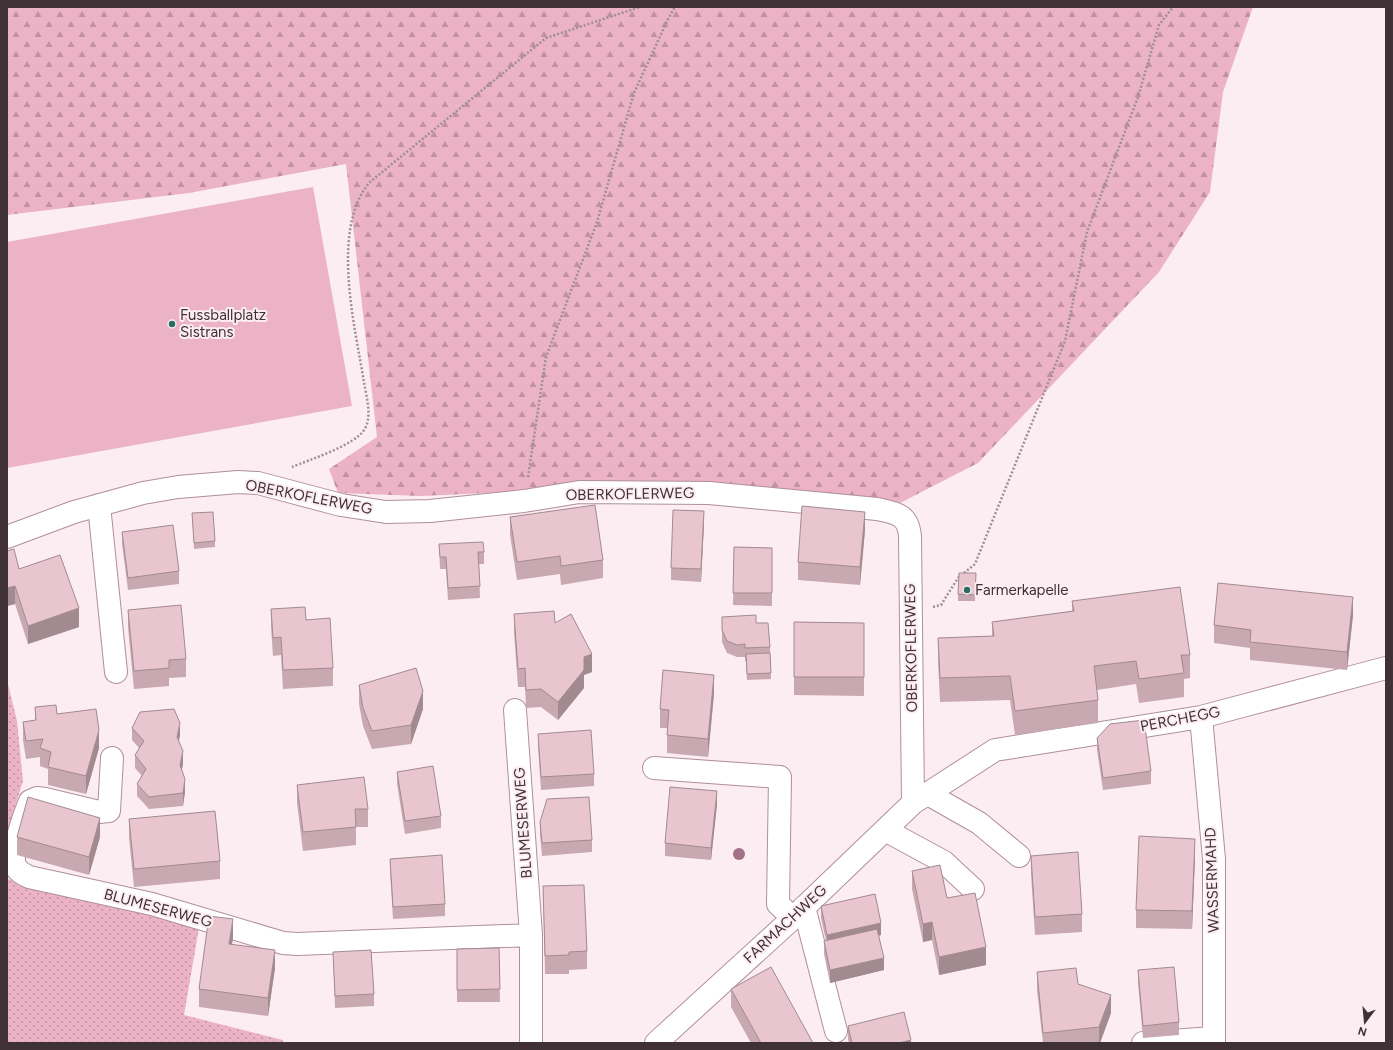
<svg xmlns="http://www.w3.org/2000/svg" width="1393" height="1050" viewBox="0 0 1393 1050" font-family="Figtree,sans-serif">
<style>
.grass{fill:url(#grass-dots)}
.forest{fill:url(#forest-firs)}
.pitch{fill:#ebb3c5}
.lines{fill:none;stroke-linecap:round;stroke-linejoin:round}
.minor-casing{stroke:#b08f99;stroke-width:24}
.path{stroke:#9e8f94;stroke-width:2.5;stroke-dasharray:2 2;stroke-linecap:butt}
.minor{stroke:#fff;stroke-width:22}
.tree{fill:#a37187}
.wall{fill:#c8a9b2}
.shaded-wall{fill:#a28a91}
.building{fill:#e8c5cf;stroke:#a28a91}
.poi-dot{fill:#296d60;stroke:#fcedf2;stroke-width:1.5}
.labels{text-anchor:middle;dominant-baseline:central;stroke-width:4;stroke-linejoin:round;paint-order:stroke}
.poi-label{font-size:15px;fill:#3f3135;stroke:#fcedf2;text-anchor:start}
.street-label{font-size:15px;fill:#3f3135;stroke:#fcedf2}
</style>
<defs>
<pattern id="grass-dots" width="8" height="8" patternUnits="userSpaceOnUse"><rect width="8" height="8" fill="#ebb3c5"/><path d="M2 2h.1M6 6h.1" fill="none" stroke="#c092a1" stroke-width="1.8" stroke-linecap="round"/></pattern>
<pattern id="forest-firs" width="22" height="20" patternUnits="userSpaceOnUse"><rect width="22" height="20" fill="#ebb3c5"/><path d="M5 1l3.5 6h-7zM16 11l3.5 6h-7z" fill="#c092a1"/></pattern>
</defs>
<rect width="100%" height="100%" fill="#fcedf2"/>
<path class="grass" d="M7 680 17 721 23 781 7 833Z
M7 879 199 928 184 1015 283 1040V1043H7Z"/>
<path class="forest" d="M7 7H1253L1223 92 1210 192 1159 272 978 463 900 503 707 483 421 496 338 493 329 469 377 437 346 164 189 193 7 215Z"/>
<path class="pitch" d="M313 187 352 406 7 468V242Z"/>
<g class="lines">
<g class="minor-casing">
<path id="minor" d="M99 505 116 672
M7 537 74 512 143 493 178 487 238 482 258 483 341 505 386 512 430 511 524 501 579 492 709 493 877 509C896 513 908 514 910 536L913 803
M515 710 531 935V1043
M1201 717 1214 859V1043
M112 758 109 811 99 812 45 799 37 798 30 801C25 813 10 854 15 865 17 871 23 874 29 877L152 904 283 943 297 944 531 935
M654 768 780 777 778 904 793 918
M928 794 979 823 1019 856
M885 830 944 862 973 889
M804 907 836 1031
M656 1043 793 918 913 803 995 750 1201 717 1386 668
M1143 1043 1213 1038"/>
</g>
<path class="path" d="M292 467C309 460 355 445 364 430 373 417 366 396 364 382 355 327 330 228 370 182L546 38 640 7
M528 477 546 357 597 222 634 93 668 19 675 7
M933 607 941 605 958 578 975 564 1065 341 1087 232 1138 97 1159 25 1173 7"/>
<use href="#minor" class="minor"/>
</g>
<circle class="tree" cx="739" cy="854" r="6"/>
<path class="wall" d="M192 513 215 541V547L194 549Z
M510 517 603 560V578L561 585 560 574 517 580 510 535Z
M704 523 701 582 671 580V568Z
M865 530 860 585 798 580V562Z
M122 532 179 571V584L128 590 122 544Z
M439 544 484 552V564H479L480 598 448 600 446 569H440Z
M734 547 772 548V606L733 605Z
M19 569 79 627 28 644 15 604 7 606Z
M976 580 975 601H958V594Z
M1072 601 1190 655V678L1184 679V697L1139 703 1136 684 1097 690 1098 700V723L1015 735 1010 700 940 702 938 662V638L992 636V622L1072 611Z
M271 609 306 620 333 668V686L283 689 281 655 273 656 271 627Z
M128 610 186 659V677L169 678V686L134 689 128 628Z
M514 614 555 623 592 672 584 675V688L558 720 541 707 526 708 525 687H518L514 633Z
M1353 615 1347 670 1250 660V648L1214 643V625Z
M722 617 756 623 770 647 771 679 747 680 746 661H745V657H737L727 653 722 642Z
M794 622 864 623V696L794 695Z
M359 685 423 709 411 744 372 749 363 726 359 704Z
M714 693 708 757 667 753V728H660V709Z
M35 707 57 714 99 748 86 794 48 785V769L40 766V757L26 759 23 740V722L35 720Z
M132 728 180 735 179 741 183 764 182 769 185 792 183 806 149 809 137 796V784L142 776 135 768V755L139 748 132 740Z
M538 734 594 774V786L541 790 538 746Z
M1097 738 1151 771V784L1103 790 1097 750Z
M397 772 441 816V828L405 834 397 784Z
M297 785 368 809V827H356V845L303 851 297 803Z
M717 804 711 860 665 856V843Z
M129 819 220 861V879L134 887 129 838Z
M540 822 592 840V852L542 856 540 834Z
M17 837H100L89 875 17 855Z
M1031 856 1082 914V932L1035 935 1031 874Z
M1195 857 1192 929 1136 928V910Z
M390 859 445 904V916L393 919 390 871Z
M912 871 986 965 939 975 932 940 923 942 912 889Z
M543 886 587 951V969L569 970V974H545Z
M821 906 881 935 879 936 884 970 830 983 824 954V941H826L821 918Z
M233 938 232 944 275 968 268 1016 199 1007V989Z
M499 948 500 1002H457V949Z
M333 952 374 994V1006L335 1008Z
M1138 970 1179 1022V1035L1143 1038 1138 983Z
M1037 972 1078 984 1111 1013 1100 1043H1043L1037 990Z
M731 989 813 1043H751L731 1007Z
M848 1026 911 1043H849L848 1039Z"/>
<path class="shaded-wall" d="M704 511V523L701 582V569Z
M865 512V530L860 585V567Z
M15 586V604L7 606V588Z
M1353 597V615L1347 670V652Z
M79 608V627L28 644V626Z
M592 654V672L584 675V688L558 720V702L584 657Z
M714 675V693L708 757V739Z
M423 691V709L411 744V725Z
M180 723V735L177 749V737Z
M99 730V748L86 794V776Z
M183 751V764L180 777V765Z
M185 779V792L183 806V793Z
M717 791V804L711 860V848Z
M100 818V837L89 875V857Z
M1195 839V857L1192 929V911Z
M233 919V938L229 962V944Z
M932 922V940L923 942V924Z
M881 923V935L827 947V935Z
M986 947V965L939 975V957Z
M275 950V968L268 1016V998Z
M884 958V970L830 983V970Z
M1111 995V1013L1100 1043H1099V1027Z
M911 1040V1043H899Z"/>
<path class="building" d="M595 505 603 560 561 566 560 556 517 562 510 517Z
M802 506 865 512 860 567 798 562Z
M673 510 704 511 701 569 671 568Z
M213 512 215 541 194 543 192 513Z
M173 525 179 571 128 578 122 532Z
M483 542 484 552H478L480 586 448 588 446 557H440L439 544Z
M734 547 772 548V593H733Z
M14 549 19 569 60 555 79 608 28 626 15 586 7 588V551Z
M959 573H976L975 595 958 594Z
M1218 583 1353 597 1347 652 1250 642 1251 630 1214 625Z
M1180 587 1190 655H1181L1184 673 1139 679 1136 661 1094 666 1098 700 1015 711 1010 676 940 678 938 638 994 636 992 622 1074 611 1072 601Z
M181 605 186 659 169 660V668L134 671 128 610Z
M305 607 306 620 330 618 333 668 283 670 281 637 273 638 271 609Z
M554 611 555 623 571 614 592 654 584 657V670L558 702 541 689 526 690 525 668 518 669 514 614Z
M756 615V623H768L770 647 745 648V644L737 645 727 641 722 630V617Z
M794 622 864 623V677H794Z
M770 653 771 673 747 674 746 654Z
M416 668 423 691 411 725 372 731 363 708 359 685Z
M663 670 714 675 708 739 667 735 669 710 660 709Z
M56 705 57 714 96 709 99 730 86 776 48 767 51 752 40 748 43 739 26 741 23 722 36 720 35 707Z
M174 709 180 723 177 737 183 751 180 765 185 779 183 793 149 797 137 784 146 769 135 755 144 741 132 728 140 712Z
M1144 720 1151 771 1103 778 1097 738 1110 724Z
M591 730 594 774 541 777 538 734Z
M433 766 441 816 405 821 397 772Z
M364 777 368 809H355L356 827 303 832 297 785Z
M670 787 717 791 711 848 665 843Z
M28 797 100 818 89 857 17 837Z
M589 797 592 840 542 843 540 822 547 799Z
M215 811 220 861 134 869 129 819Z
M1139 836 1195 839 1192 911 1136 910Z
M1078 852 1082 914 1035 917 1031 856Z
M442 855 445 904 393 907 390 859Z
M940 865 947 898 975 893 986 947 939 957 932 922 923 924 912 871Z
M584 885 587 951 569 952V955L545 956 543 886Z
M875 894 881 923 827 935 821 906Z
M209 916 233 919 229 944 275 950 268 998 199 989Z
M877 929 884 958 830 970 824 941Z
M499 948 500 989 457 990V949Z
M371 950 374 994 335 996 333 952Z
M771 967 813 1043H761L731 989Z
M1174 967 1179 1022 1143 1026 1138 970Z
M1076 968 1078 984 1111 995 1099 1027 1043 1033 1037 972Z
M904 1012 911 1040 899 1043H852L848 1026Z"/>
<g class="poi-dot">
<circle cx="172" cy="324" r="4"/>
<circle cx="967" cy="590" r="4"/>
</g>
<g class="labels">
<g class="poi-label">
<text x="180" y="315">Fussballplatz<tspan x="180" dy="17">Sistrans</tspan></text>
<text x="975" y="590">Farmerkapelle</text>
</g>
<g class="street-label">
<text transform="translate(630 494) rotate(-1)">OBERKOFLERWEG</text>
<text transform="translate(309 497) rotate(11)">OBERKOFLERWEG</text>
<text transform="translate(911 648) rotate(-91)">OBERKOFLERWEG</text>
<text transform="translate(1180 719) rotate(-11)">PERCHEGG</text>
<text transform="translate(523 823) rotate(-94)">BLUMESERWEG</text>
<text transform="translate(1212 880) rotate(-92)">WASSERMAHD</text>
<text transform="translate(158 908) rotate(15)">BLUMESERWEG</text>
<text transform="translate(785 924) rotate(-43)">FARMACHWEG</text>
</g>
</g>
<rect width="1393" height="1050" fill="none" stroke="#3f3135" stroke-width="16"/>
<g transform="translate(1365 1022) rotate(196)" stroke="#fcedf2" stroke-width="3" paint-order="stroke">
<path d="M0-3L7 15L0 10L-7 15Z" fill="#3f3135"/>
<text y="-6" font-size="11" font-weight="bold" text-anchor="middle" fill="#3f3135">N</text>
</g>
</svg>
